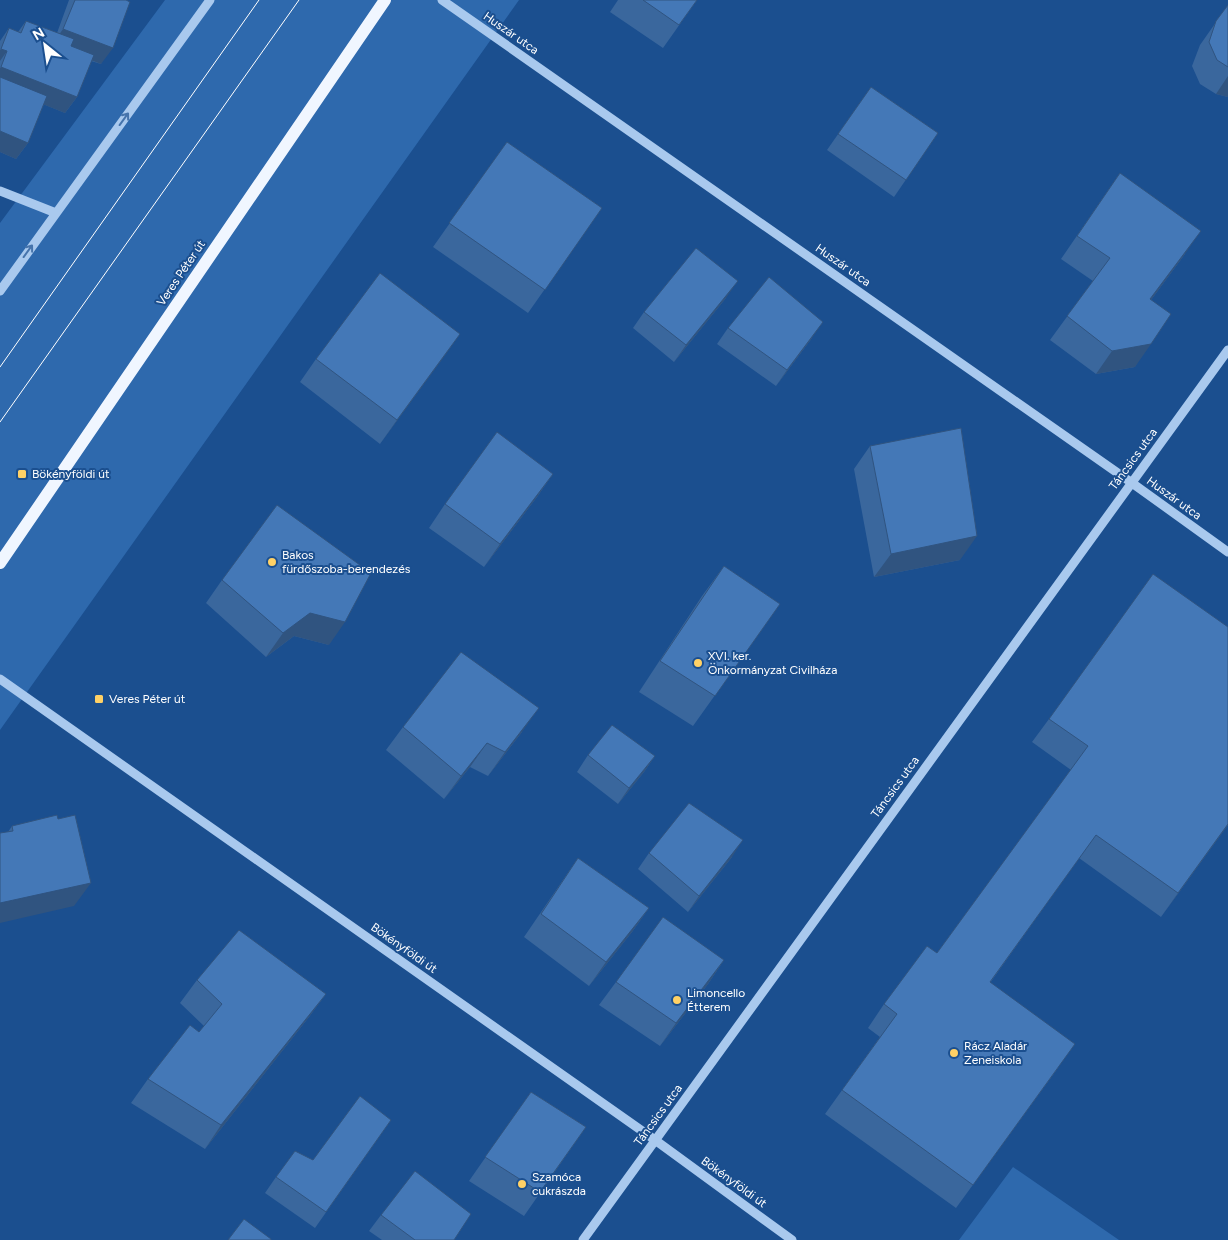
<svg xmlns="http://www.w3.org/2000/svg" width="1228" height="1240" viewBox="0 0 1228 1240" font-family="Figtree,sans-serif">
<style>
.green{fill:#2e69ad}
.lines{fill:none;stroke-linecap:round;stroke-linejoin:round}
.minor{stroke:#a9c9ee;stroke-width:9}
.major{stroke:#f0f6ff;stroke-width:12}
.tram{stroke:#fff;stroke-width:1}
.wall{fill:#3a679d}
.shaded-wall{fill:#305480}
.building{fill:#4478b7;stroke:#305480}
.oneway{stroke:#4674ac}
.poi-dot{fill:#ffd166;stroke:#1b4f8f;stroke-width:2}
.labels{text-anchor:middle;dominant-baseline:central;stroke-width:4;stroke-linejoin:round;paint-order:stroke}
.street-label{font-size:12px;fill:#fff;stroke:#1b4f8f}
.poi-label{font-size:12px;fill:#fff;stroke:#1b4f8f;text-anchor:start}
</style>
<rect width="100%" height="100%" fill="#1b4f8f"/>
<path class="green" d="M165 0H519L0 730V223Z
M1013 1167 1119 1240H959Z"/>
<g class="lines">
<path class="minor" d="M442 0 1132 483 1228 552
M0 191 56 213
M0 291 210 0
M0 679 655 1140 792 1240
M583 1240 1228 350"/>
<path class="major" d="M0 563 385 0"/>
<path class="tram" d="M0 367 259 0
M0 422 299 0"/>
</g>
<path class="wall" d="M69 0H126L101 64 91 61 77 97 65 113 43 104 28 143 16 159 0 152V41L9 28 18 32 26 21 57 33Z
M618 0H697L663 48 610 12Z
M1228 5V97L1216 94 1200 84 1192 66 1200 45Z
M871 87 938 133 894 197 827 150Z
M507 142 602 208 528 313 433 247Z
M1120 173 1185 254 1151 300 1135 367 1096 374 1050 340 1093 281 1061 259Z
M726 298 674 362 633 328 644 312Z
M728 328 812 338 776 386 717 344Z
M460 334 380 444 300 382 316 359Z
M870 446 960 560 874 577 854 469Z
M553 474 537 497 484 567 429 528 445 504Z
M724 566 780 604 693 726 639 692 702 596Z
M222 580 329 645 294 636 266 657 206 603Z
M1049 719 1228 825 1161 917 1079 858 990 983 1058 1068 956 1208 825 1114 880 1037 868 1028 884 1004 937 953 1071 770 1032 742Z
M403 727 522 732 488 776 470 767 444 799 386 750Z
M588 755 655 756 644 772 618 804 577 772Z
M12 826 74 906 8 832Z
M649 853 732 857 688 912 638 869Z
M578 858 649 908 632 932 589 986 524 937Z
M724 960 708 984 660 1046 599 1005 616 982Z
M197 980 326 994 309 1017 205 1149 131 1103 148 1079 199 1032 204 1026 180 1003Z
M531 1092 586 1127 524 1216 469 1181Z
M391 1120 315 1228 265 1193 276 1177 313 1160Z
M381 1215 454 1240H382L369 1231Z"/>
<path class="shaded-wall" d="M63 29 113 48 101 64 52 45Z
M1 49 7 51 0 61V50Z
M1 67 77 97 65 113 0 87V68Z
M1228 76V97L1216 94Z
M0 131 28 143 16 159 0 152Z
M1201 231 1185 254 1134 323 1150 299Z
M738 281 726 298 674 362 686 345Z
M823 322 812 338 776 386 787 370Z
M460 334 444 357 380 444 397 420Z
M1151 344 1135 367 1096 374 1112 351Z
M553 474 537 497 484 567 500 544Z
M977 536 960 560 874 577 891 554Z
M310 613 345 622 329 645 294 636 266 657 283 633Z
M539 708 522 732 488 776 505 752Z
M487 743 470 767 444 799 461 776Z
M655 756 644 772 618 804 629 788Z
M1228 824V825L1161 917 1178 893Z
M743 840 732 857 688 912 699 896Z
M91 883 74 906 0 923V903Z
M649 908 632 932 589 986 606 962Z
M724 960 708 984 660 1046 676 1023Z
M326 994 309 1017 205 1149 221 1125Z"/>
<path class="building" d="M75 0H126L130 2 113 48 63 29Z
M643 0H697L679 25Z
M1228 5V67L1217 60 1209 42 1216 21Z
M26 21 74 39 71 46 94 55 77 97 1 67 7 51 1 49 9 28 21 33Z
M0 77 47 96 28 143 0 131Z
M871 87 938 133 906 180 838 134Z
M507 142 602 208 545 290 449 223Z
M1120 173 1201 231 1150 299 1171 314 1151 344 1112 351 1067 316 1110 258 1077 236Z
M696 248 738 281 686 345 644 312Z
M380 273 460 334 397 420 316 359Z
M769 277 823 322 787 370 728 328Z
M961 428 977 536 891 554 870 446Z
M497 432 553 474 500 544 445 504Z
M277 505 371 573 345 622 310 613 283 633 222 580Z
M724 566 780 604 715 696 660 661Z
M1153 574 1228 627V824L1178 893 1096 835 990 982 1075 1044 973 1185 842 1090 897 1014 884 1004 927 946 937 953 1088 746 1049 719Z
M461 652 539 708 505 752 487 743 461 776 403 727Z
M612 725 655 756 629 788 588 755Z
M689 803 743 840 699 896 649 853Z
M57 815 58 819 75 815 91 883 0 903V833L13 831 12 826Z
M578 858 649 908 606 962 541 914Z
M663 917 724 960 676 1023 616 982Z
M239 930 326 994 221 1125 148 1079 190 1025 199 1032 222 1004 197 980Z
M531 1092 586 1127 540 1192 485 1157Z
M360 1096 391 1120 326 1212 276 1177 295 1151 313 1160Z
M415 1171 471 1214 454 1240H415L381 1215Z
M244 1219 271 1239V1240H228Z"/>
<defs><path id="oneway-shaft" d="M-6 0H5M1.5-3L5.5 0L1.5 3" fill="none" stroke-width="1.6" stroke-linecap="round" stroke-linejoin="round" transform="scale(1.25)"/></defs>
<g class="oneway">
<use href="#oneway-shaft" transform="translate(124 119) rotate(-54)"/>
<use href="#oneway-shaft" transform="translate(28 251) rotate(-54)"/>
</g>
<g class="poi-dot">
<rect x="17" y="469" width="10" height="10" rx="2.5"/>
<circle cx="272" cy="562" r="5"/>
<circle cx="698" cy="663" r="5"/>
<rect x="94" y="694" width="10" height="10" rx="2.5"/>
<circle cx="677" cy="1000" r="5"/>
<circle cx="954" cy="1053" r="5"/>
<circle cx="522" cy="1184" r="5"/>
</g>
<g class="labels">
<g class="street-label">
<text transform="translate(511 33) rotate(35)">Huszár utca</text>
<text transform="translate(843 265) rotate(35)">Huszár utca</text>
<text transform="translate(181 273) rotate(-56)">Veres Péter út</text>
<text transform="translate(1133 459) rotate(-54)">Táncsics utca</text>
<text transform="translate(1174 498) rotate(36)">Huszár utca</text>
<text transform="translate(895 787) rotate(-54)">Táncsics utca</text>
<text transform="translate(404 948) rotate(35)">Bökényföldi út</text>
<text transform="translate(658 1115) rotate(-54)">Táncsics utca</text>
<text transform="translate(734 1182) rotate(36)">Bökényföldi út</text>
</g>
<g class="poi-label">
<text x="32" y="474">Bökényföldi út</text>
<text x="282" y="555">Bakos<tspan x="282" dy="14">fürdőszoba-berendezés</tspan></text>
<text x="708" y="656">XVI. ker.<tspan x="708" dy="14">Önkormányzat Civilháza</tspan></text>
<text x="109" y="699">Veres Péter út</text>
<text x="687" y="993">Limoncello<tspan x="687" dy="14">Étterem</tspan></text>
<text x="964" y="1046">Rácz Aladár<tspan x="964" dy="14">Zeneiskola</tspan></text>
<text x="532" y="1177">Szamóca<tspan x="532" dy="14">cukrászda</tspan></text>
</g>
</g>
<g transform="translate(45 45) rotate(330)" stroke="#1b4f8f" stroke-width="4" paint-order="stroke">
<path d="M0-4L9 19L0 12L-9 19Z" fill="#ffffff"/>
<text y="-8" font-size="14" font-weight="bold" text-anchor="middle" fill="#ffffff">N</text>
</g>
</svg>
